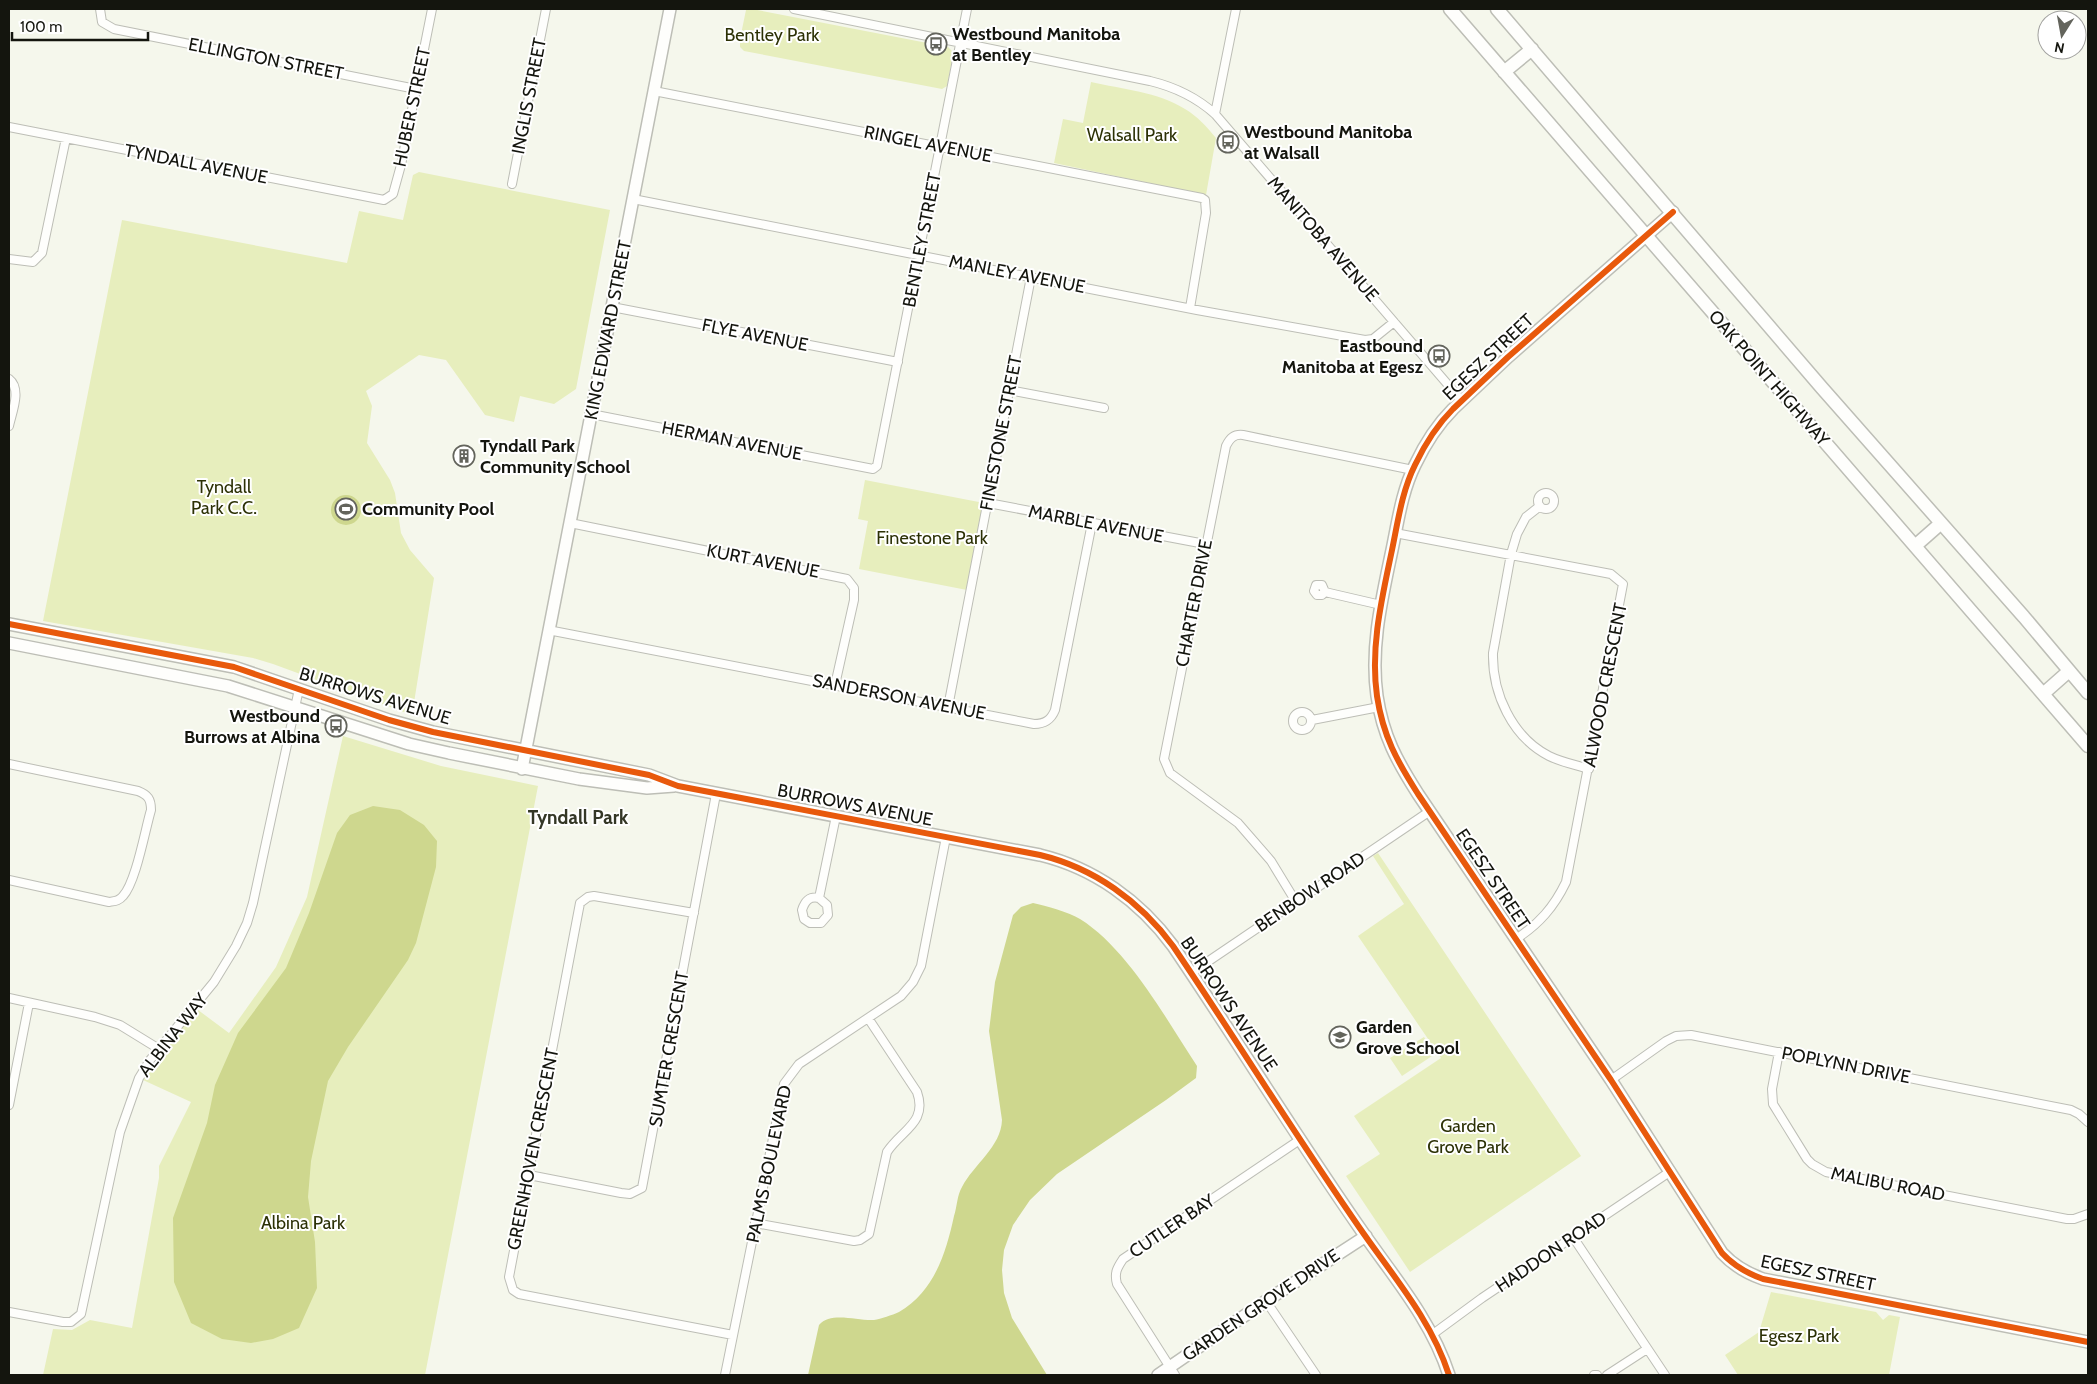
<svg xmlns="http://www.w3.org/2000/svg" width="2097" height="1384" viewBox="0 0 2097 1384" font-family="Cabin,sans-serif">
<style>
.green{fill:#e7eebd}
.water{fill:#ced78e}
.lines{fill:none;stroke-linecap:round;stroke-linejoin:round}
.street-casing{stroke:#bdbeb6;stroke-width:10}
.secondary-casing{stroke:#bdbeb6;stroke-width:14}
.primary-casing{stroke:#bdbeb6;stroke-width:15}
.street{stroke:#fefefc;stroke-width:8}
.secondary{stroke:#fefefc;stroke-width:11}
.primary{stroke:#fefefc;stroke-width:12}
.cycleway-casing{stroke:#fff;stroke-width:9}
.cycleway{stroke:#e8590c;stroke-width:6}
.labels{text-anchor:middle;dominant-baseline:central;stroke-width:4;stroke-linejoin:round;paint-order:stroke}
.poi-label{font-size:18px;font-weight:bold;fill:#14150e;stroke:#fff;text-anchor:start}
.park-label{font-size:18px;fill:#2c3105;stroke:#fff}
.street-label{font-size:18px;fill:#14150e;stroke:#fff}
.neighbourhood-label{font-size:19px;font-weight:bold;fill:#343726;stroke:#fff}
</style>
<rect width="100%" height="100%" fill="#f5f7ec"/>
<path class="green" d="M752 9 948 47 953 52V55L947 86 942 89 744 51 740 47V39L746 10Z
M1091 82C1122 89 1158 92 1185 109 1197 116 1207 127 1216 138L1206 195 1054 163 1063 119 1083 123Z
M419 172 610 210 576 389 554 404 520 396 514 422 485 415 446 360 419 355 366 391 372 406 367 443 390 480 395 493 401 533 410 550 434 578 412 715 273 664 253 658 43 621 122 220 347 263 359 211 403 220 413 175Z
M865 480 984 503 967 590 859 569 868 521 858 519Z
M343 736 441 766 538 786 425 1375H43L53 1329 72 1330 90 1320 132 1328 159 1178V1166L191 1102 143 1080 194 1007 229 1033 276 967 307 897Z
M1378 853 1581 1156 1410 1272 1346 1176 1380 1154 1354 1116 1441 1058 1358 936 1404 904 1373 856Z
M1424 1037 1435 1054 1402 1076 1390 1058Z
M1771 1292 1876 1312 1883 1320 1889 1315 1900 1317 1889 1375H1738L1725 1355 1759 1332Z"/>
<path class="water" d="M331 510a15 15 0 1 1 30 0a15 15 0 1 1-30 0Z
M373 806 400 810 424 825 437 841 436 867 416 943 408 960 348 1047 328 1081 311 1161 308 1197 315 1242 317 1288 299 1328 273 1339 251 1343 222 1339 191 1323 174 1282 173 1218 207 1123 215 1085 238 1033 286 968 309 913 337 833 350 815Z
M1033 903C1046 906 1069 912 1080 919 1128 949 1166 1019 1197 1066L1196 1078 1166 1100 1057 1174 1030 1200 1013 1225 1004 1250 1002 1270 1004 1293 1012 1318 1047 1375H808L819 1325C831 1311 857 1321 874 1320 881 1319 892 1315 899 1312 934 1292 946 1253 954 1216 957 1207 957 1195 962 1187 974 1164 1001 1147 1002 1120L989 1031 995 982 1013 915 1021 907Z"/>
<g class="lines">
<g class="street-casing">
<path id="street" d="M100 9 102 22 114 29 416 89
M794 9 1150 81C1175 87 1196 97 1215 114L1462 401
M654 91 1202 198 1205 200 1206 213 1190 308
M1215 114 1236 9
M9 127 384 200 393 194 401 165 432 9
M512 184 546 9
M633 199 1197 310 1365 340 1373 339 1394 322
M9 259 33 262 42 253 66 138
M612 307 898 362
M9 379C22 389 12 412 9 426
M1009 390 1104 408
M591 414 873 469 877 466 967 9
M1538 501a8 8 0 1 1 16 0a8 8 0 1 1-16 0Z
M988 503 1205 544
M1540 506 1526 517 1517 534 1511 554 1493 653C1492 693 1512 737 1549 756 1561 762 1576 765 1589 769
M570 523 847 579 854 588V600L835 685
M1395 533 1611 574 1623 584 1566 882C1554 907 1539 924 1516 939
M1325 592 1322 595H1317L1314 591 1316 585H1322L1325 592 1381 605
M548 630 1034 724C1045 724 1051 720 1055 710L1092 523
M948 707 1031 277
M1293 721a9 9 0 1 1 18 0a9 9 0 1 1-18 0Z
M1312 720 1379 707
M9 764 138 791C148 795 151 799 151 810 145 830 136 882 123 896 119 901 115 901 109 902L9 880
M819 898C809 896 805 901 802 910L804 919 810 923H821L828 915 827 905 819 898 836 816
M1296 902 1271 861 1238 823 1170 773 1164 759 1226 446C1230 438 1234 434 1243 435L1413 470
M694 913 594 896 588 897 580 903 509 1277 513 1290 519 1294 733 1335
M1191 973 1430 811
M9 998 95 1017 120 1025 159 1049
M1779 1052 1772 1089 1773 1104 1807 1159 1812 1164 1826 1172 2067 1219H2074L2088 1214
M1611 1080 1666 1041 1676 1036 1691 1035 2071 1110 2079 1114 2088 1122
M9 1105 29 1003
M529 1175 621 1193 630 1194 642 1188 716 794
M755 1223 854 1241 860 1240 869 1234 887 1152C901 1130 928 1123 917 1092L868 1018
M1573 1237 1665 1375
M1266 1301 1316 1375
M9 1312 63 1322H71L81 1314 120 1132 139 1078 150 1060 214 982 236 946 247 923 253 903 299 689
M1433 1334 1482 1298 1671 1171
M725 1375 784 1084 799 1064 901 996 913 982 921 966 946 837
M1175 1375 1117 1284C1114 1273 1117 1268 1123 1259L1301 1139
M1594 1375H1597
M1607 1375 1647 1349"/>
</g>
<g class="secondary-casing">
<path id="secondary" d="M1673 212 1508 357 1453 409C1438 424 1424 446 1415 465 1402 491 1398 521 1392 550 1382 598 1370 647 1377 696 1383 736 1397 761 1418 794L1611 1080 1722 1253C1734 1266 1746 1273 1763 1279L2088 1342
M9 624 234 667 389 720 433 732 649 775 678 786 1040 855C1094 868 1140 901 1173 946 1236 1039 1295 1135 1359 1227 1392 1275 1431 1319 1449 1375
M9 643 228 686 409 744 449 753 579 779 647 788 674 786
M522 769 670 9
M1158 1375 1266 1301 1366 1236"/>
</g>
<g class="primary-casing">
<path id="primary" d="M1450 9 2088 746
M1497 9 1822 388 2024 617 2088 693
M1504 72 1532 49
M1915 546 1940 524
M2043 694 2069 671"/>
</g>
<use href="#street" class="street"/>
<use href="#secondary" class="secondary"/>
<use href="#primary" class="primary"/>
<g class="cycleway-casing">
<path id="cycleway" d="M1673 212 1508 357 1453 409C1438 424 1424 446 1415 465 1402 491 1398 521 1392 550 1382 598 1370 647 1377 696 1383 736 1397 761 1418 794L1611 1080 1722 1253C1734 1266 1746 1273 1763 1279L2088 1342
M9 624 234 667 389 720 433 732 649 775 678 786 1040 855C1094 868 1140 901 1173 946 1236 1039 1295 1135 1359 1227 1392 1275 1431 1319 1449 1375"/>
</g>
<use href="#cycleway" class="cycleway"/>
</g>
<defs>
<g id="bus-ring" transform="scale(1.125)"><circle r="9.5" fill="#fff" stroke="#63645c" stroke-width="1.5"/><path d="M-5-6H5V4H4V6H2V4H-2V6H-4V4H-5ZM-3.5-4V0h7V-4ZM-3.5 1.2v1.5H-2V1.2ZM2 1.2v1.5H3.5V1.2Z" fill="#63645c"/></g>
<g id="building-ring" transform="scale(1.125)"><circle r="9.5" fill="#fff" stroke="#63645c" stroke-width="1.5"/><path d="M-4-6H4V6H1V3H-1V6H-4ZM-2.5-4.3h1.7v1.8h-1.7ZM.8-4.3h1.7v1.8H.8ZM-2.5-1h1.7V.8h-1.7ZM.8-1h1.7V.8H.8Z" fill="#63645c"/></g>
<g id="stadium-ring" transform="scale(1.125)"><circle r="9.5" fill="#fff" stroke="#63645c" stroke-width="1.5"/><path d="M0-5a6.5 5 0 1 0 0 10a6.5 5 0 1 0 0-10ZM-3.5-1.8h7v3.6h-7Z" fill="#63645c"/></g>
<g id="school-ring" transform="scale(1.125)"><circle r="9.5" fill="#fff" stroke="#63645c" stroke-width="1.5"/><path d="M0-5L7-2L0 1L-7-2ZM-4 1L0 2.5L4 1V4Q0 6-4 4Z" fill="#63645c"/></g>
</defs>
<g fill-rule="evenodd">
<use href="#bus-ring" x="936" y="44"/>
<use href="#bus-ring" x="1228" y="142"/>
<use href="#bus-ring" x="1439" y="356"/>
<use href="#building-ring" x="464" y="456"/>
<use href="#stadium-ring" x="346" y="509"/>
<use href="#bus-ring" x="336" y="726"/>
<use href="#school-ring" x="1340" y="1037"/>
</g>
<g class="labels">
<g class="poi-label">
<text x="952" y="34">Westbound Manitoba<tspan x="952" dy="21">at Bentley</tspan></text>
<text x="1244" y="132">Westbound Manitoba<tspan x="1244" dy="21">at Walsall</tspan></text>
<text x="1423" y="346" text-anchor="end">Eastbound<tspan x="1423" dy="21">Manitoba at Egesz</tspan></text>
<text x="480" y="446">Tyndall Park<tspan x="480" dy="21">Community School</tspan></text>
<text x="362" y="509">Community Pool</text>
<text x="320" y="716" text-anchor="end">Westbound<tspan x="320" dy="21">Burrows at Albina</tspan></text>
<text x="1356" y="1027">Garden<tspan x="1356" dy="21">Grove School</tspan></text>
</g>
<g class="park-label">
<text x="772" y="35">Bentley Park</text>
<text x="1132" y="135">Walsall Park</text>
<text x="224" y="487">Tyndall<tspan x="224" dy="21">Park C.C.</tspan></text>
<text x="932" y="538">Finestone Park</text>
<text x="1468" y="1126">Garden<tspan x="1468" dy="21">Grove Park</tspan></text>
<text x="303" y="1223">Albina Park</text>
<text x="1799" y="1336">Egesz Park</text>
</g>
<g class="street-label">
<text transform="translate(266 59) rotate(11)">ELLINGTON STREET</text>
<text transform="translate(529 96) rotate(-79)">INGLIS STREET</text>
<text transform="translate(412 107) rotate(-78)">HUBER STREET</text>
<text transform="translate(928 144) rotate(11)">RINGEL AVENUE</text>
<text transform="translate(196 164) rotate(11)">TYNDALL AVENUE</text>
<text transform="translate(1323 239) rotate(49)">MANITOBA AVENUE</text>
<text transform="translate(922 240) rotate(-79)">BENTLEY STREET</text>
<text transform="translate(1017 274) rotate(11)">MANLEY AVENUE</text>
<text transform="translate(608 330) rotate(-79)">KING EDWARD STREET</text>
<text transform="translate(755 335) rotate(11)">FLYE AVENUE</text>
<text transform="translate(1488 357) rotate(-43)">EGESZ STREET</text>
<text transform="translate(1769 378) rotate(49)">OAK POINT HIGHWAY</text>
<text transform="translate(1001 433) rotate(-79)">FINESTONE STREET</text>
<text transform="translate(732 441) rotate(11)">HERMAN AVENUE</text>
<text transform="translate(1096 524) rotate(11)">MARBLE AVENUE</text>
<text transform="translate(763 561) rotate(11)">KURT AVENUE</text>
<text transform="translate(1194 603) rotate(-79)">CHARTER DRIVE</text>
<text transform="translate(1605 685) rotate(-79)">ALWOOD CRESCENT</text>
<text transform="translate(375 696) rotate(17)">BURROWS AVENUE</text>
<text transform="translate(899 697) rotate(11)">SANDERSON AVENUE</text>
<text transform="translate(855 805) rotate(11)">BURROWS AVENUE</text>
<text transform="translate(1493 879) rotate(56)">EGESZ STREET</text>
<text transform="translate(1310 892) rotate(-34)">BENBOW ROAD</text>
<text transform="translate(1229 1004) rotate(56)">BURROWS AVENUE</text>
<text transform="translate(173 1035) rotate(-52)">ALBINA WAY</text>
<text transform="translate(669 1049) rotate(-80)">SUMTER CRESCENT</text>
<text transform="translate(1846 1065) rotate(11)">POPLYNN DRIVE</text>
<text transform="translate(533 1149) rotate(-79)">GREENHOVEN CRESCENT</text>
<text transform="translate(769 1164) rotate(-78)">PALMS BOULEVARD</text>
<text transform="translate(1888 1184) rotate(11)">MALIBU ROAD</text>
<text transform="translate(1172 1226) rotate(-34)">CUTLER BAY</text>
<text transform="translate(1551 1252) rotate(-34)">HADDON ROAD</text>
<text transform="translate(1818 1273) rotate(12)">EGESZ STREET</text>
<text transform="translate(1261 1305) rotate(-34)">GARDEN GROVE DRIVE</text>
</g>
<g class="neighbourhood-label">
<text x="578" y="817">Tyndall Park</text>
</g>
</g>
<rect width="2097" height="1384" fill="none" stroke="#14150e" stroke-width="20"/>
<g transform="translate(2062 35) rotate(191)"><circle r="24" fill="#ffffff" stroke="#a1a19f"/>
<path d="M0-4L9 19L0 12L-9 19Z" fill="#63645c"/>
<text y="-8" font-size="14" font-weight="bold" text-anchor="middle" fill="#14150e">N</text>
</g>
<path d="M12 32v8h136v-8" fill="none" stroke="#14150e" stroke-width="2.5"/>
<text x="20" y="32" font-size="15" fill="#14150e" stroke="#ffffff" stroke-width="4" paint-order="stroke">100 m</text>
</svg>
